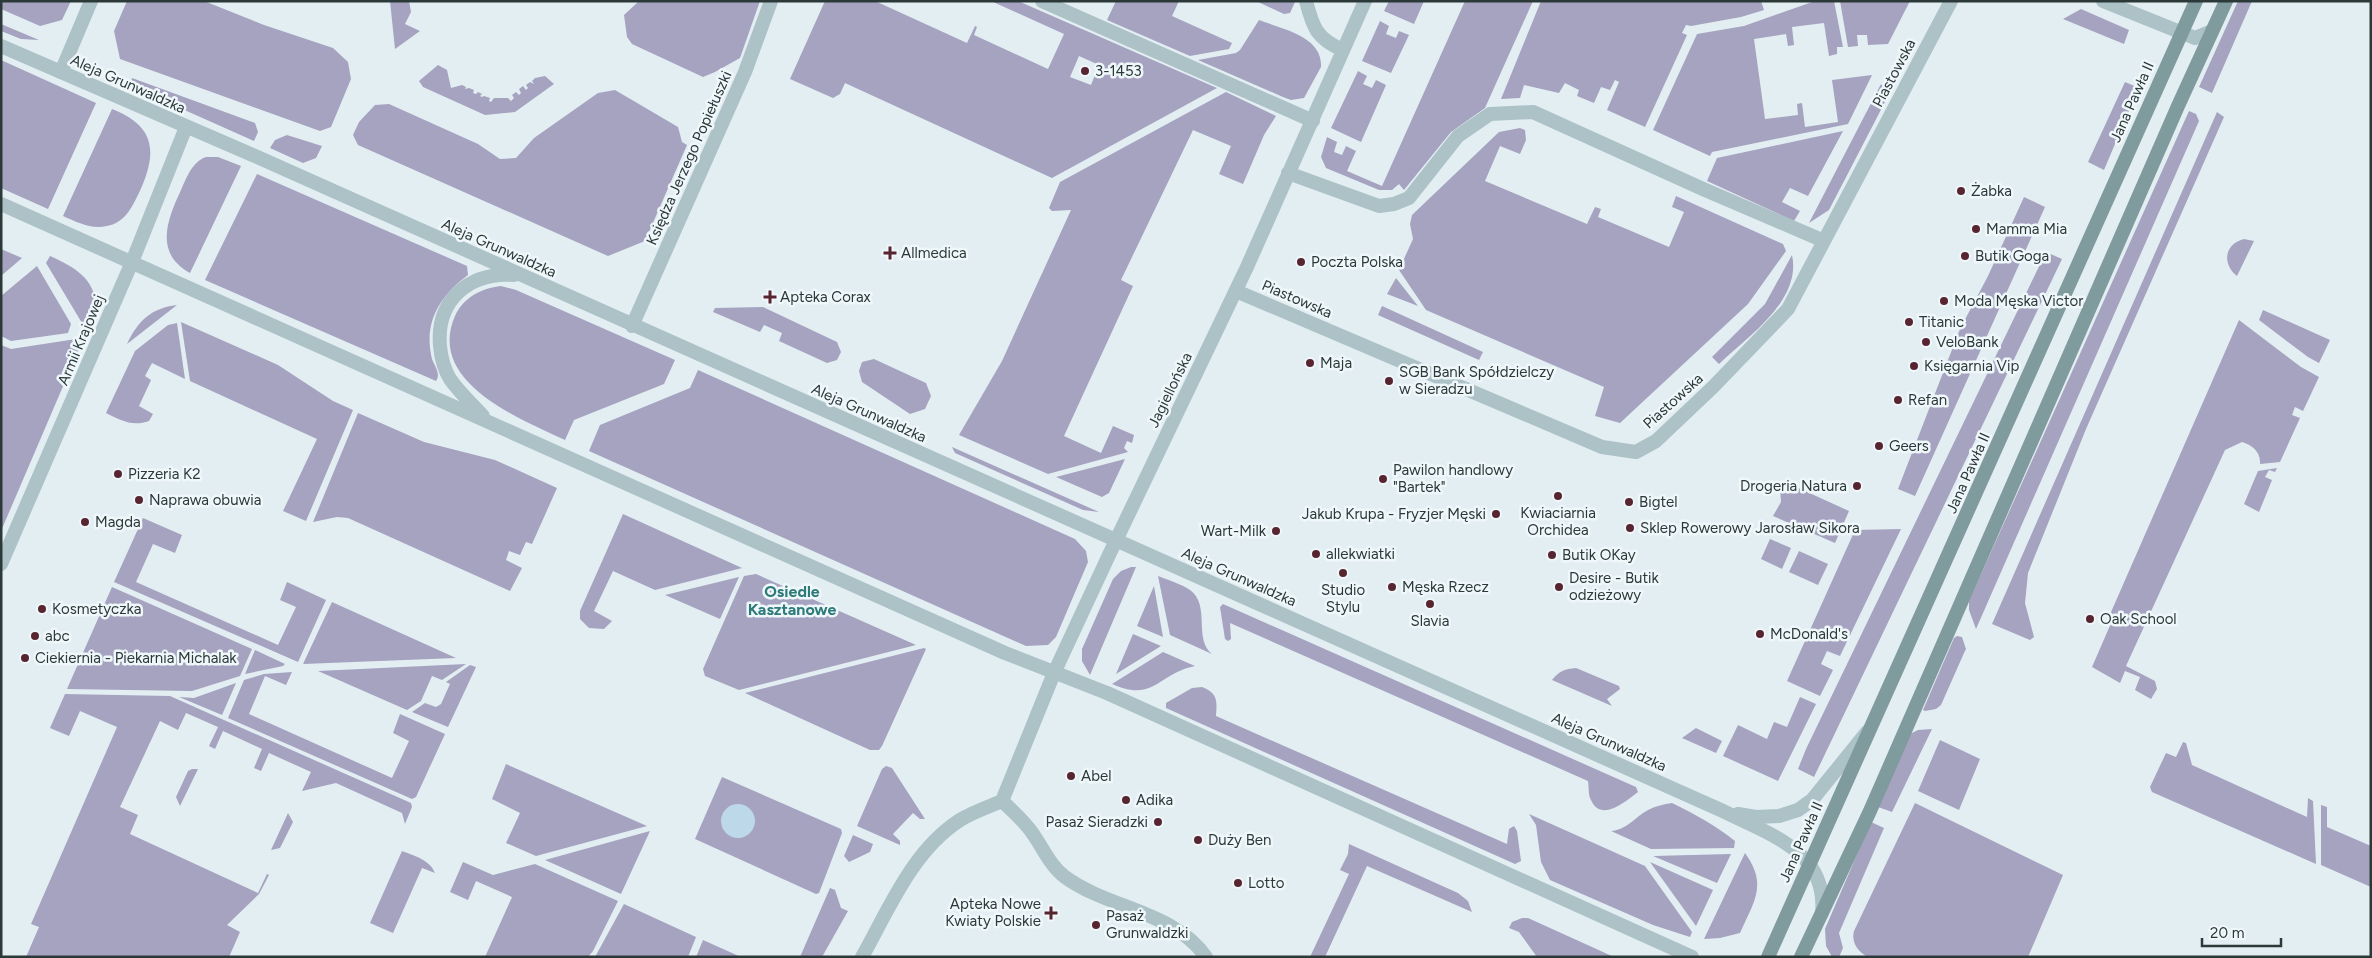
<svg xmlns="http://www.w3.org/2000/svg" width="2372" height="958" viewBox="0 0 2372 958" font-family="Figtree,sans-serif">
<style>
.green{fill:#a5a3c0;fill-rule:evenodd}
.sand{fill:#bdd9e9}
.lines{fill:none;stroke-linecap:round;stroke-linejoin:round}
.minor{stroke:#acc2c6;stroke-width:14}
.tertiary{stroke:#acc2c6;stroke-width:14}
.secondary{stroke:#809b9d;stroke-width:14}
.poi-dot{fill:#572530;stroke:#eff7fa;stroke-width:2}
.labels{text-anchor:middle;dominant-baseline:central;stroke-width:5;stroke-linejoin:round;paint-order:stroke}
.poi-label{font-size:15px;fill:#2c3939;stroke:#eff7fa;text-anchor:start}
.street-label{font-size:15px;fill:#2c3939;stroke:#eff7fa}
.neighbourhood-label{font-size:16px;font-weight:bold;fill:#2c7b78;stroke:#eff7fa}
</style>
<rect width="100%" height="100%" fill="#e3eef2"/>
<path class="green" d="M1 1H71L62 20 40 26 1 9Z
M127 1H204L264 25 333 48 348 62 351 79 331 127 320 131 120 59 114 31Z
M390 1H409L411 12 405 24 420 31 395 49Z
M639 1H760L740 58 715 72 703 77 632 44 627 37 624 15Z
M825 1H875L967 43 975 26 977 27 974 35 1048 69 1064 34 991 1H1018L1217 88 1052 178 845 83 840 94 833 98 790 79ZM1079 56 1099 65 1091 85 1070 77Z
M1116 1H1179L1172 16 1232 43 1229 49 1190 56 1107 20Z
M1256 1H1295V2L1290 13 1284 14Z
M1389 1H1424L1414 24 1384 11Z
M1465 1H1533L1485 108 1451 132 1404 190 1399 184 1392 190H1379L1326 168 1321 157 1327 137 1337 142 1334 152 1342 155 1346 146 1356 151 1347 171 1382 186Z
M1541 1H1761L1764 10 1741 17 1691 26 1686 25 1682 33 1687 35 1645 127 1607 110 1619 82 1615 80 1610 90 1601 87 1594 103 1577 96 1579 90 1565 83 1559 93 1524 85 1520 98 1501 99Z
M1815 1H1834L1843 47H1837V54L1829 56 1824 23 1792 27 1794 45 1788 46 1786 34 1754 39 1765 119 1798 115 1797 104 1802 103 1805 127 1838 122 1832 80 1872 75 1848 124 1712 152 1710 156 1653 130 1697 34 1744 26Z
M1840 1H1910L1888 44 1868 45 1867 35H1857L1858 46 1848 47Z
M2238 1H2252L2212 93 2199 87Z
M2081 9 2129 30 2124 44 2063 19Z
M1259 20C1282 29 1323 36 1321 67L1304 98 1291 100 1283 97 1198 60 1236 53 1240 50Z
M1380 21 1389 26 1386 34 1396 38 1399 31 1409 35 1391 73 1362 61Z
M1 24 39 40 21 39 1 31Z
M1 60 96 103 48 209 1 188Z
M438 65 447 70 451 88 462 85 466 87 465 89 469 88 474 90 473 93 476 94 478 92 482 94 480 96 482 97 484 96 490 98 489 101 491 102 494 98H508L511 101 514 98 512 95 516 92 519 95 521 93 519 89 523 86 526 90 528 88 526 85 530 82 534 84 532 81 535 78 545 76 554 84 515 112 485 115 423 87 419 81Z
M1358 71 1367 76 1363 84 1372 88 1376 80 1386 85 1361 142 1331 128Z
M132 78 255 123 258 132 254 141 124 83 126 80 131 82Z
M2125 82 2144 90 2142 93 2137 92 2104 170 2088 162Z
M1881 84 1886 91V100L1829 210 1809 223Z
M615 90 678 127 682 142 687 145 645 241 608 256 358 145 353 135 359 122 375 105 389 104 478 144 500 159 516 158 534 138 598 93Z
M1226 92 1276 116 1264 135 1243 184 1219 174 1231 146 1193 130 1121 280 1133 286 1064 436 1101 453 1113 426 1134 435 1132 443 1127 441 1124 448 1128 452 1048 474 959 435 1002 361 1071 210 1052 211 1049 208 1060 182Z
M112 109C158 127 157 155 138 195 131 209 124 223 107 226 91 230 77 222 63 216Z
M2189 111 2196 114 2199 121 1976 629 1969 610V601Z
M2217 112 2224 117 2086 429 2028 573 2025 603 2034 637 2030 640 1992 624Z
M1520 128 1525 130 1526 140 1520 154 1500 146 1485 181 1587 224 1595 207 1601 209 1598 217 1669 247 1684 212 1672 207 1676 196 1783 244 1786 251 1748 304 1620 423 1595 416 1604 387 1426 310 1399 270 1413 239 1410 224 1412 215 1499 132Z
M1843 131 1808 196 1790 188 1782 202 1800 211 1794 221 1707 181 1717 158Z
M287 135 322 146 316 158 303 163 270 148 275 140Z
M206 157H218L241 166 190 273C154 253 167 220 181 190 187 177 192 162 206 157Z
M257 174 467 266 468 275C440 296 423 322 432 359 435 367 441 374 436 381L205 280Z
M2024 197 2045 207 1915 496 1898 489 1960 329 1988 276Z
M2244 239 2254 241 2237 276C2222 264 2224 244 2244 239Z
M1 249 22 258 1 276Z
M2046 252 2062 259 1814 777 1798 769 1806 749Z
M1792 255C1802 301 1747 337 1719 364L1712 357 1765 304Z
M50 256C82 270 106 287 90 327L82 323 46 263Z
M37 266 71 324 68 333 11 341 1 336V296Z
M1396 278 1418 306 1387 294Z
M501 286 516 290 675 360 664 384 574 420 565 440C520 419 426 382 455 316 463 298 481 288 501 286Z
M177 305 127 344C138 321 151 308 177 305Z
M1382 306 1483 352 1479 360 1378 315Z
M763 307 837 342 841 352 837 360 827 363 779 341 782 333 764 325 760 332 713 312 715 308Z
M2263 310 2330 340 2319 363 2308 357 2259 320Z
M2239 320 2301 367 2319 377 2303 411 2295 407 2292 415 2300 418 2280 462 2260 464C2261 452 2252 445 2242 442L2225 450 2126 666 2155 681 2157 689 2151 699 2135 690 2140 677 2125 671 2120 683 2092 667 2112 621 2108 619Z
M181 322 278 365 333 401 353 410 306 521 283 511 317 439 190 381Z
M177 323 185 379 152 363 145 376 151 380 139 406 153 414 149 421C132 427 120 420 106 413L135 351 168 325Z
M76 339 82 342 1 531V345L11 349Z
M874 359 926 383 931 396 925 409 910 414 862 382 859 371 862 362Z
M698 370 1075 539 1086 551 1088 562 1056 637 1048 645 1026 646 589 451 600 425 690 388Z
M358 413 424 442 495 460 557 488 532 544 526 542 520 555 509 551 506 560 522 568 510 591 348 518 337 517 313 522Z
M952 447 1099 512 1083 510 955 453Z
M1125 459 1109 493 1102 497 1056 477Z
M2277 468 2275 472 2269 470 2265 477 2272 480 2259 512 2244 504 2258 471Z
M1783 481 1849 511 1835 543 1773 516 1781 502 1780 486Z
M623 514 742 568 655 590 613 571 594 611 612 621 604 629 589 628 580 619V611Z
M143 518 182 535 175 553 153 544 136 582 278 645 296 607 280 600 287 582 326 600 298 662 114 582Z
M1901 529 1840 656 1827 651 1821 664 1833 670 1820 696 1787 681 1855 530Z
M1770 539 1791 548 1782 569 1761 559Z
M1799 551 1828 564 1818 585 1789 572Z
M1131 567H1136L1090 675 1082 661V649L1113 579 1121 571Z
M756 574 916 645 739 690 705 676 703 669 744 576Z
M1158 576C1168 580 1181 584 1190 590 1211 605 1193 639 1212 654L1170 635Z
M739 577 720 619 665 595Z
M1154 586 1163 637 1137 626Z
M112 587 252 649 240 676 192 691 67 689Z
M332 602 456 658 303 664Z
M1223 604 1636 787 1638 792C1626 801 1601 823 1591 800 1588 795 1589 787 1588 781L1230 623 1231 639 1228 641 1225 639 1220 607Z
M1133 634 1161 646 1116 674Z
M1957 636 1962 637 1966 649 1964 653 1941 705 1936 709 1925 711 1923 710 1954 638Z
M924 648 926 649 882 746 879 750H870L745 693Z
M255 650 285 664 283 666 245 674Z
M1163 652 1195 666C1159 673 1154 703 1112 684Z
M466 664 442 680 432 676 421 701 407 710 318 671Z
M470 665 476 667 448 727 412 712 425 703 436 707 441 704 450 684 446 682Z
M1576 668 1619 686 1620 689 1607 699 1612 706 1552 680C1559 671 1565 669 1576 668Z
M292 672 286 685 265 676 249 714 392 778 409 741 393 733 400 714 445 734 416 797 412 799 228 718 244 680 264 674Z
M236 683 222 715 179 697 194 698Z
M1202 687C1218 693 1217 701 1216 716L1507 844 1509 829 1514 826 1517 831 1521 861 1515 864 1166 708V703L1192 688Z
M65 694 170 696 411 803 412 807 405 824 402 813 336 783 302 791 311 772 269 753 261 771 254 768 262 749 223 731 215 749 209 746 218 727 186 713 178 730 160 721 120 807 138 815 130 834 258 893 267 874 269 875 259 894 227 925 240 932 229 957H26L39 927 31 924 117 727 80 711 69 736 50 728Z
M1800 697 1816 704 1778 781 1723 756 1738 725 1767 739 1774 722 1787 727Z
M1696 728 1722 741 1716 753 1682 738Z
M1932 729 1892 812 1878 807 1910 734 1918 730Z
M1940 740 1980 759 1959 810 1918 791Z
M2183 742 2186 743 2192 765 2307 817 2308 798 2313 801 2316 864 2152 792 2150 787 2166 753 2176 757Z
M506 764 647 826 536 856 506 843 520 813 492 799Z
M886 766 892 768 925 819H920L913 813 893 834 900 841V845L857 826 882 769Z
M192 769H198L180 806 176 797 188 771Z
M722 777 841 829 842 833 819 893 816 894 695 839Z
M1672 803C1695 814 1716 826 1735 841L1734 848 1651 849 1611 831C1627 830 1635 817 1648 810 1656 806 1664 804 1672 803Z
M1915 803 2063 875 2028 957H1868C1858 952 1851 942 1854 931Z
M2321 805 2327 807V827L2371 846V887L2321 865Z
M288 813 293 822 280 848 271 850Z
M1529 814 1645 866 1692 932 1690 937 1653 925 1550 880 1541 862 1536 825Z
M1871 822 1884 828 1839 933 1843 948 1839 957H1832L1826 946 1825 929Z
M650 831 621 894 545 860Z
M853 835 873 844 870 852 849 862 844 856Z
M1349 844 1458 893 1468 901 1472 912 1367 866 1325 957H1310L1349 874 1340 870 1348 854Z
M402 851C415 856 430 860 435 873L422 868 393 933 370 923Z
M1745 853C1768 885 1754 901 1740 933L1720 938 1704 939Z
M1731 854 1717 883 1653 856Z
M463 862 493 875 535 864 618 901 593 951 588 957H485L512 897 476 881 468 900 450 892Z
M1650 862 1713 890 1696 926Z
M830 888 835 890 841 908 848 911 822 957H800Z
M624 904 696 937 688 957H595Z
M1522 918H1528L1614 957H1537L1519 932 1509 928 1512 922Z
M703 940 741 957H696Z"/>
<path class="sand" d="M721 821a17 17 0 1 1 34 0a17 17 0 1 1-34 0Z"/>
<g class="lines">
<path class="minor" d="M1042 1 1313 121
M1306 1C1313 28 1317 39 1343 50
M2103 1 2195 38 2212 31
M61 72 91 1
M1288 173 1379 206 1394 204 1409 198 1458 136 1490 114 1533 112 1703 189 1824 241
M1236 291 1602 447 1636 452 1656 441 1713 387 1788 309 1951 1
M632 326 745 72 771 1
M1 564 132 262 186 127
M862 957C889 909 912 851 960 820 973 812 988 807 1002 801
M1206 957C1174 911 1109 909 1065 877 1051 867 1043 848 1033 834 1025 822 1013 811 1002 801L1054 673 1109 555 1247 267 1365 1"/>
<path class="tertiary" d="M1 46 255 156 1723 811C1768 834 1828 851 1822 913
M1 204 1005 653 1107 693 1692 957
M483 416C472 404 459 392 450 379 444 369 441 357 440 346 436 300 469 272 514 275
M1738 814 1756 817 1779 816 1798 810 1812 800 1867 732"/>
<path class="secondary" d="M1768 957 2196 1
M1801 957 1870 811 2178 106 2226 1"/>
</g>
<g class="poi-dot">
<circle cx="1085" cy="71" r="5"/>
<circle cx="1961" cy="191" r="5"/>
<circle cx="1976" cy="229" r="5"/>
<path d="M887.5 245.5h5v5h5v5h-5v5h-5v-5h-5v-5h5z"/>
<circle cx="1965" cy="256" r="5"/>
<circle cx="1301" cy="262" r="5"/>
<path d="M767.5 289.5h5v5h5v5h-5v5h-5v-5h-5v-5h5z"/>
<circle cx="1944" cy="301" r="5"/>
<circle cx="1909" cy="322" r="5"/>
<circle cx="1926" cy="342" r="5"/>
<circle cx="1310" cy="363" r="5"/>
<circle cx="1914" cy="366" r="5"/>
<circle cx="1389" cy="381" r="5"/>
<circle cx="1898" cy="400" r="5"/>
<circle cx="1879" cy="446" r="5"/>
<circle cx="118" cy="474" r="5"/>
<circle cx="1383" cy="479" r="5"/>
<circle cx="1857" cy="486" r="5"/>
<circle cx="1558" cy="496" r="5"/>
<circle cx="139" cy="500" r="5"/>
<circle cx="1629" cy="502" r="5"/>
<circle cx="1496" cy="514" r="5"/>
<circle cx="85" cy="522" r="5"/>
<circle cx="1630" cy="528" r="5"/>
<circle cx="1276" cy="531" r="5"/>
<circle cx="1316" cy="554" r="5"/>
<circle cx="1552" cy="555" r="5"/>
<circle cx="1343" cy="573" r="5"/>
<circle cx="1392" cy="587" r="5"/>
<circle cx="1559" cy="587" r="5"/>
<circle cx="1430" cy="604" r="5"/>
<circle cx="42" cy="609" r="5"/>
<circle cx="2090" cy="619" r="5"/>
<circle cx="1760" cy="634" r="5"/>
<circle cx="35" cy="636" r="5"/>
<circle cx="25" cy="658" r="5"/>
<circle cx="1071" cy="776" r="5"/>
<circle cx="1126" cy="800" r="5"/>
<circle cx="1158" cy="822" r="5"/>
<circle cx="1198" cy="840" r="5"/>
<circle cx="1238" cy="883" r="5"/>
<path d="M1048.5 905.5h5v5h5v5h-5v5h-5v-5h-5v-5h5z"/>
<circle cx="1096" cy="925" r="5"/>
</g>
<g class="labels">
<g class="poi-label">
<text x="1095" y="71">3-1453</text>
<text x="1971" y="191">Żabka</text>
<text x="1986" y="229">Mamma Mia</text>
<text x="901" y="253">Allmedica</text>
<text x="1975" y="256">Butik Goga</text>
<text x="1311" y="262">Poczta Polska</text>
<text x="780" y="297">Apteka Corax</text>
<text x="1954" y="301">Moda Męska Victor</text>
<text x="1919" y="322">Titanic</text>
<text x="1936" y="342">VeloBank</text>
<text x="1320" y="363">Maja</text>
<text x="1924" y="366">Księgarnia Vip</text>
<text x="1399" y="372">SGB Bank Spółdzielczy<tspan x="1399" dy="17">w Sieradzu</tspan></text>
<text x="1908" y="400">Refan</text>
<text x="1889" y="446">Geers</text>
<text x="1393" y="470">Pawilon handlowy<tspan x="1393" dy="17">"Bartek"</tspan></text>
<text x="128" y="474">Pizzeria K2</text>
<text x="1847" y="486" text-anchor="end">Drogeria Natura</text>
<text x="149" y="500">Naprawa obuwia</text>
<text x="1639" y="502">Bigtel</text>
<text x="1558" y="513" text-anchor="middle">Kwiaciarnia<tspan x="1558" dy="17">Orchidea</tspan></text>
<text x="1486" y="514" text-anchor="end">Jakub Krupa - Fryzjer Męski</text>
<text x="95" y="522">Magda</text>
<text x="1640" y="528">Sklep Rowerowy Jarosław Sikora</text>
<text x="1266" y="531" text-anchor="end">Wart-Milk</text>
<text x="1326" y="554">allekwiatki</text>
<text x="1562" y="555">Butik OKay</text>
<text x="1569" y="578">Desire - Butik<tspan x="1569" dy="17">odzieżowy</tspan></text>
<text x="1402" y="587">Męska Rzecz</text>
<text x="1343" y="590" text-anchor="middle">Studio<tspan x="1343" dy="17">Stylu</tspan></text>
<text x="52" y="609">Kosmetyczka</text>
<text x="2100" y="619">Oak School</text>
<text x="1430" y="621" text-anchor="middle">Slavia</text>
<text x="1770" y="634">McDonald's</text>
<text x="45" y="636">abc</text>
<text x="35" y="658">Ciekiernia - Piekarnia Michalak</text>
<text x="1081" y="776">Abel</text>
<text x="1136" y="800">Adika</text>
<text x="1148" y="822" text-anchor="end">Pasaż Sieradzki</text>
<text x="1208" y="840">Duży Ben</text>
<text x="1248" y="883">Lotto</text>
<text x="1041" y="904" text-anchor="end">Apteka Nowe<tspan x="1041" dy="17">Kwiaty Polskie</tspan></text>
<text x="1106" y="916">Pasaż<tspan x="1106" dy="17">Grunwaldzki</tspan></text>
</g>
<g class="street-label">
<text transform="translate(1894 73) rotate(-62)">Piastowska</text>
<text transform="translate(128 84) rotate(24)">Aleja Grunwaldzka</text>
<text transform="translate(2132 102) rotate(-66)">Jana Pawła II</text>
<text transform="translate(689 158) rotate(-66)">Księdza Jerzego Popiełuszki</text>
<text transform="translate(499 248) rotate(24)">Aleja Grunwaldzka</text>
<text transform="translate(1297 299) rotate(23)">Piastowska</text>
<text transform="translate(81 340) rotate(-67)">Armii Krajowej</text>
<text transform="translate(1170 390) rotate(-64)">Jagiellońska</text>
<text transform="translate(1673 401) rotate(-42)">Piastowska</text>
<text transform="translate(869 413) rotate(24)">Aleja Grunwaldzka</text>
<text transform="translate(1968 473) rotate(-66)">Jana Pawła II</text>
<text transform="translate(1239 577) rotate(24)">Aleja Grunwaldzka</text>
<text transform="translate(1609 742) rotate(24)">Aleja Grunwaldzka</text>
<text transform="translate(1801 842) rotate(-66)">Jana Pawła II</text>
</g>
<g class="neighbourhood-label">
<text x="792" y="591">Osiedle<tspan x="792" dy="18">Kasztanowe</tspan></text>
</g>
</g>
<rect width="2372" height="958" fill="none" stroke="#2c3939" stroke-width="5"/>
<path d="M2202 938v8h79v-8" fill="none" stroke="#2c3939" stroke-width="2.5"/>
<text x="2210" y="938" font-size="15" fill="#2c3939" stroke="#eff7fa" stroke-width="4" paint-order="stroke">20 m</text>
</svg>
